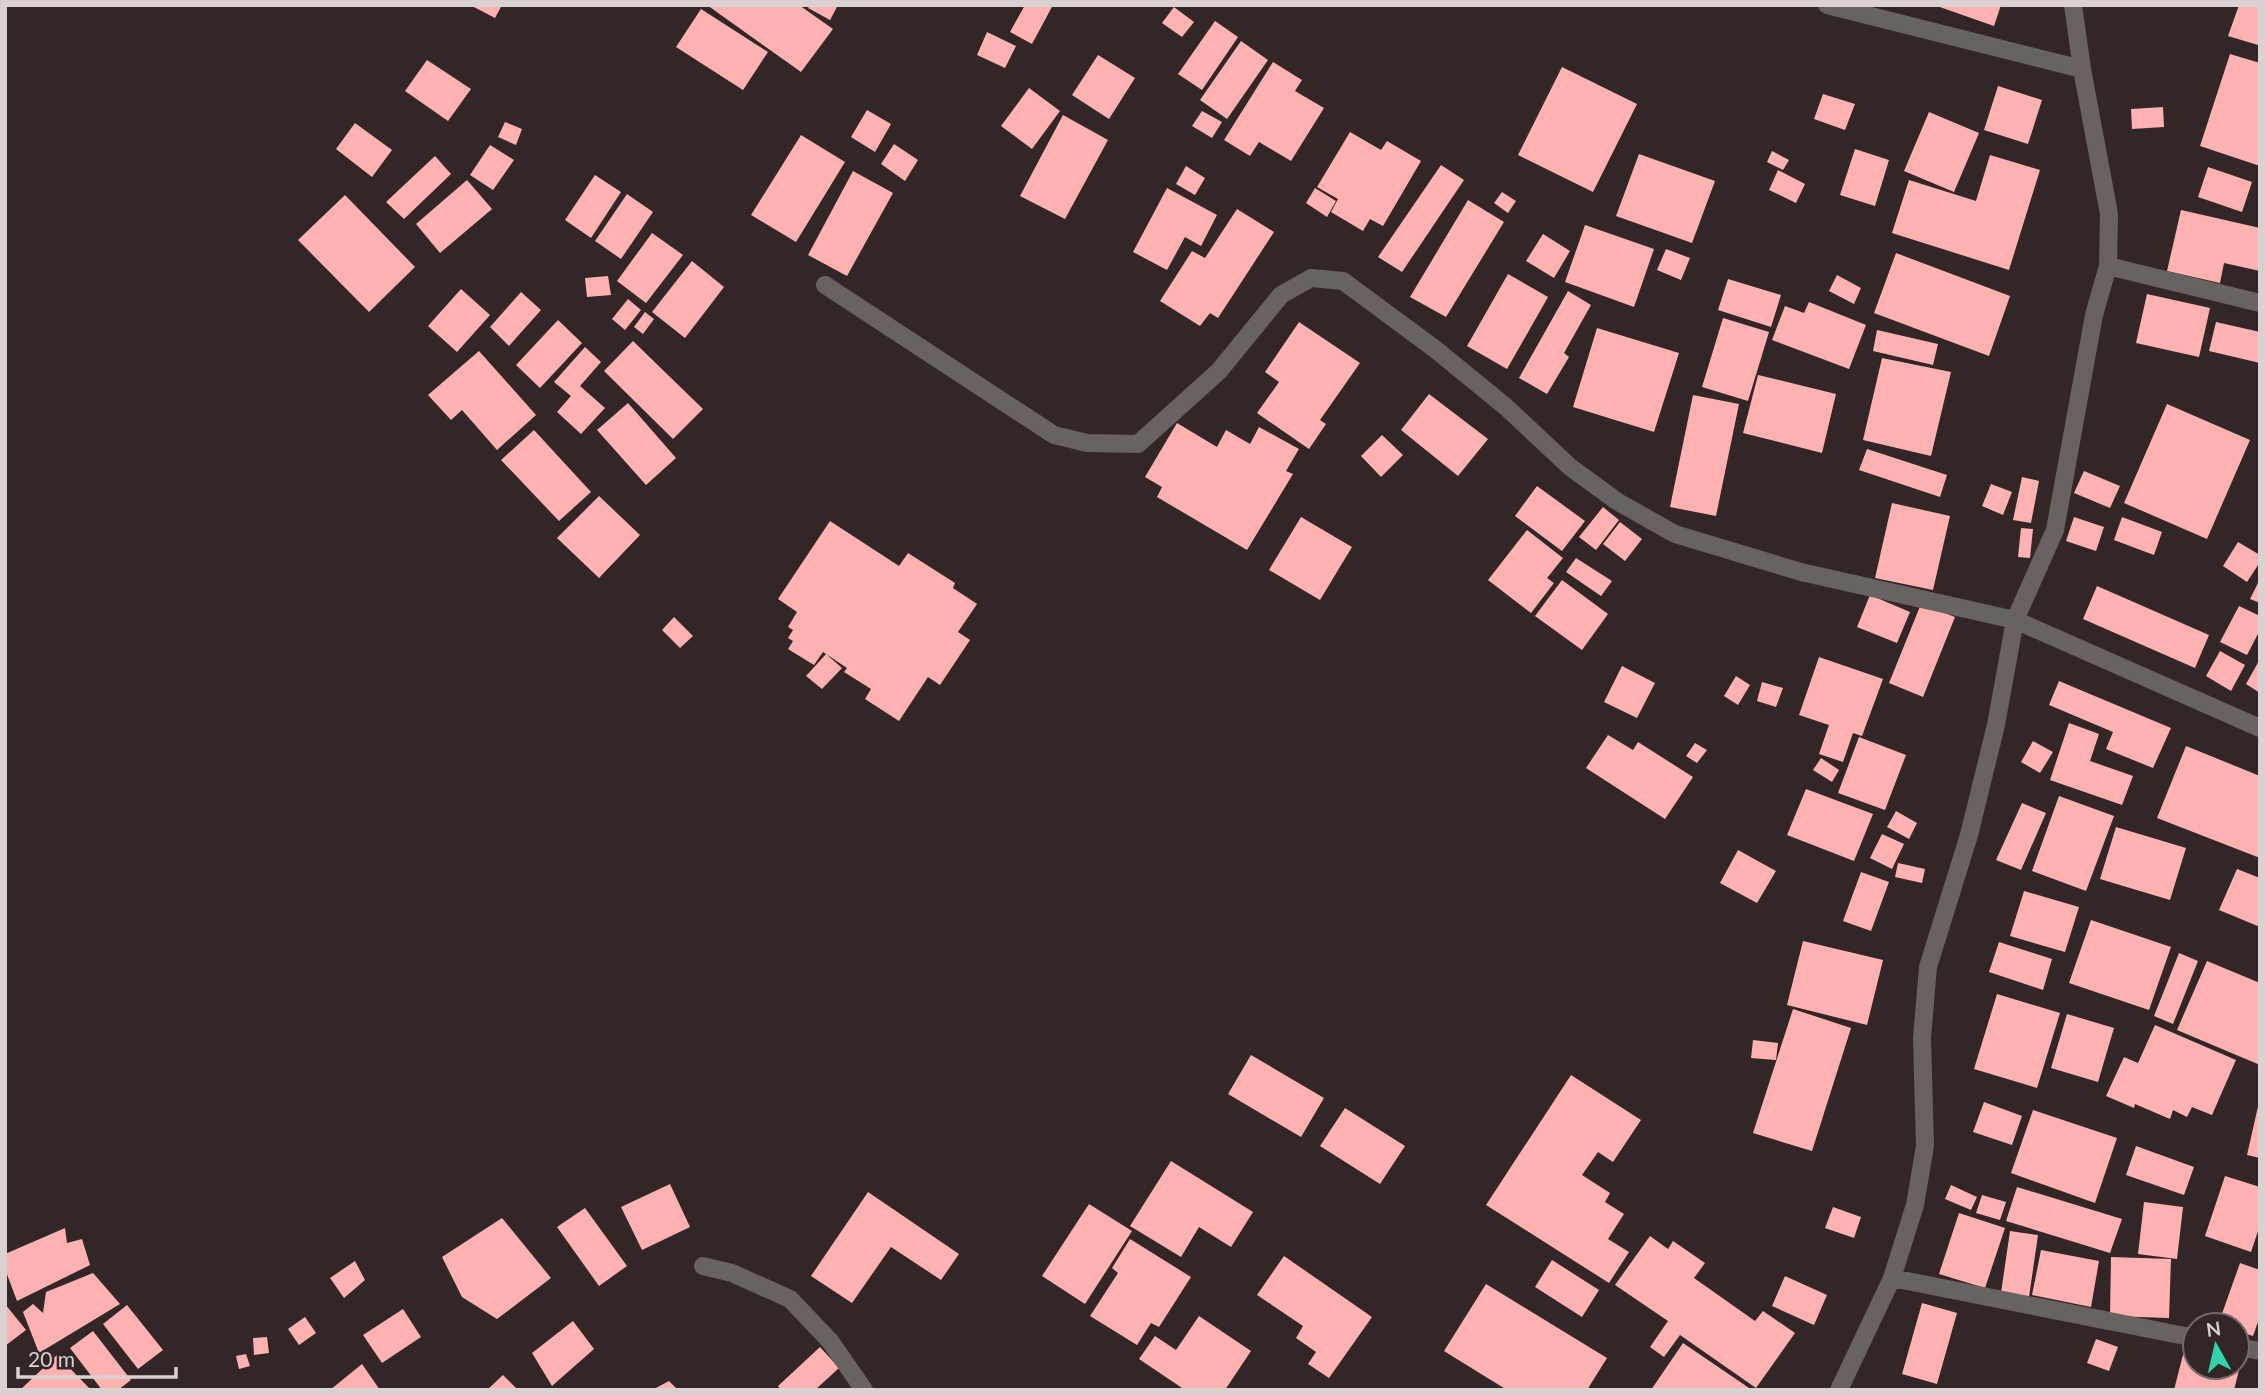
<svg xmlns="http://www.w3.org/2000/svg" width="2265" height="1395" viewBox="0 0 2265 1395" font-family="Lato,sans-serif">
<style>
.building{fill:#ffb2b1}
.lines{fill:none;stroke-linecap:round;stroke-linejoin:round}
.minor{stroke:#686261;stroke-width:18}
</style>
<rect width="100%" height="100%" fill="#332626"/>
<path class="building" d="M470 5H502L495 18Z
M707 5H799L833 29 801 72Z
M810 5H838L830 20 808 8Z
M1025 5H1053L1032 44 1010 32Z
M1934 5H2001L1994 26Z
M2239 5H2260L2258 45 2228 36Z
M1174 7 1194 22 1182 37 1162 23Z
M701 9 768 52 743 90 676 47Z
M1215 21 1238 37 1202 90 1178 74Z
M987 32 1016 46 1005 68 977 55Z
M1241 41 1268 60 1227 119 1200 100Z
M2230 54 2260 63V166L2200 146Z
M1098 55 1135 78 1109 119 1072 95Z
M427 60 471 89 448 121 405 91Z
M1273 62 1302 80 1295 91 1324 108 1291 161 1259 142 1250 156 1224 140Z
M1562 67 1637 104 1593 192 1518 155Z
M1998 86 2042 100 2028 144 1984 130Z
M1029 88 1060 111 1032 149 1001 126Z
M1823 94 1855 104 1845 130 1814 119Z
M2163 107 2164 127 2132 129 2131 109Z
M867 110 891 124 875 152 851 137Z
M1202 111 1222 122 1212 138 1192 126Z
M1929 112 1979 133 1954 192 1904 171Z
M1063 115 1108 140 1065 219 1020 196Z
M505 122 522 129 516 145 498 137Z
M355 123 392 150 372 177 336 149Z
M1350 132 1381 150 1387 141 1421 161 1383 226 1370 219 1363 231 1331 212 1338 199 1317 187Z
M801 135 845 162 796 242 751 215Z
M894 144 918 160 905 181 881 164Z
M490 145 514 160 493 190 470 175Z
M1855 149 1889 160 1875 206 1840 195Z
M1772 151 1789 160 1783 170 1767 162Z
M1639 154 1715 181 1692 243 1616 216Z
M1990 155 2040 170 2009 270 1892 233 1909 180 1976 201Z
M435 156 451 174 404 219 386 202Z
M1441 165 1464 180 1402 272 1378 257Z
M1186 166 1205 178 1195 195 1176 184Z
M2208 167 2252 182 2242 212 2198 197Z
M1778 170 1805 184 1796 203 1769 190Z
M853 171 893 193 847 276 808 255Z
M595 175 621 192 591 238 565 220Z
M467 180 492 209 440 253 416 224Z
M1167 188 1217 215 1201 246 1185 237 1167 270 1133 252Z
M1315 188 1336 201 1327 217 1306 203Z
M1502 192 1516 201 1508 213 1494 203Z
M627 194 653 212 621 259 595 241Z
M345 195 415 267 369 312 298 240Z
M1468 200 1504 222 1446 317 1410 297Z
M1237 209 1274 232 1218 318 1210 313 1200 326 1160 301 1192 251 1205 258Z
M2181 210 2260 228V271L2224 263 2220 283 2167 271Z
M1585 225 1654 249 1634 307 1565 282Z
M652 233 683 255 646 303 617 281Z
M1543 234 1570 251 1554 278 1526 261Z
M1666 249 1690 258 1681 280 1657 270Z
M1896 253 2010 296 1989 356 1874 313Z
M692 261 724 287 685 338 652 312Z
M1508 274 1548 297 1507 369 1467 346Z
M1837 275 1861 288 1854 304 1829 291Z
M608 276 611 295 587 297 585 278Z
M1728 279 1781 295 1771 327 1718 310Z
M461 289 490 315 457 352 428 326Z
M1568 291 1591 305 1564 353 1569 357 1547 394 1519 378Z
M521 292 541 310 509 346 490 327Z
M2147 294 2210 308 2199 357 2136 343Z
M628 299 641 310 625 330 612 319Z
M1809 302 1866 325 1849 369 1772 340 1785 306 1804 313Z
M645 312 654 319 643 334 634 327Z
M1723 318 1769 332 1748 401 1702 387Z
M558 320 582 343 540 388 516 365Z
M1299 322 1360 363 1320 420 1326 424 1309 449 1257 413 1279 382 1265 372Z
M2216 322 2260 332V363L2209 351Z
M1597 328 1679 353 1654 432 1573 407Z
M1877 330 1938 344 1933 365 1873 351Z
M633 341 703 409 673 439 604 371Z
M585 347 601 362 580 386 605 408 581 434 557 412 571 396 554 382Z
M479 351 536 415 497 450 462 410 451 420 428 395Z
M1882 358 1951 372 1931 456 1863 440Z
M1758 375 1836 394 1822 453 1743 433Z
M1429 394 1488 439 1458 476 1401 430Z
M1693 395 1739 404 1716 516 1670 507Z
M628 403 676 458 646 485 597 430Z
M2167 404 2250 440 2207 539 2124 503Z
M1177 423 1217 447 1226 430 1250 444 1259 427 1299 449 1286 471 1293 474 1247 550 1157 497 1162 487 1145 477Z
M534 430 591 492 559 521 501 460Z
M1382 435 1403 455 1381 477 1361 456Z
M1867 449 1947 475 1940 497 1859 470Z
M2084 471 2120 486 2110 508 2074 493Z
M2022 477 2039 481 2031 523 2013 520Z
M1991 484 2012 492 2003 515 1982 506Z
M1537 486 1585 521 1562 551 1515 516Z
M599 496 640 535 599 578 557 538Z
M1892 503 1950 516 1933 590 1875 578Z
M1603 507 1619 520 1596 550 1579 537Z
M1301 517 1352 547 1320 600 1269 570Z
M2074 517 2104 527 2096 551 2066 541Z
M2122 517 2162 532 2154 555 2114 540Z
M830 521 899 566 908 553 955 583 953 588 977 604 958 632 970 640 940 685 928 677 899 721 865 699 871 689 844 672 847 668 823 652 814 665 788 649 793 641 788 638 793 630 788 627 797 612 778 599Z
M1620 522 1642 539 1625 561 1603 544Z
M2021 528 2033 529 2030 558 2018 557Z
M1527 530 1563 558 1547 578 1554 583 1531 613 1488 580Z
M2238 542 2260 555V562L2247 582 2223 566Z
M1576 558 1612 581 1601 596 1566 572Z
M2260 579V603L2250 599Z
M1562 580 1608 614 1582 650 1535 616Z
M2097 586 2209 635 2195 668 2083 619Z
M1870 595 1910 612 1897 643 1857 627Z
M1921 604 1955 617 1923 697 1889 683Z
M2239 606 2260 616V630L2247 655 2220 642Z
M674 617 693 636 680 648 662 630Z
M2220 651 2245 665 2231 691 2206 676Z
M826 654 842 668 822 689 806 676Z
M1819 657 1883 679 1862 736 1853 733 1843 762 1819 754 1829 725 1799 715Z
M2260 659V693L2246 684Z
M1622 666 1655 683 1637 718 1604 702Z
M1736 676 1750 685 1738 705 1724 696Z
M2059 681 2171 728 2153 768 2106 749 2113 732 2049 705Z
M1762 682 1783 688 1776 707 1757 701Z
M2069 723 2099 734 2090 761 2133 776 2122 805 2050 780Z
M1608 735 1633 750 1638 742 1693 777 1665 819 1586 768Z
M1859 737 1906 755 1885 810 1838 793Z
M2033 741 2053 752 2040 773 2021 762Z
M1695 743 1707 750 1697 763 1686 756Z
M2186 746 2260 776V858L2157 818Z
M1821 758 1839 770 1832 782 1813 770Z
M1806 789 1873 814 1854 861 1787 835Z
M2059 796 2114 816 2086 891 2032 871Z
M2022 803 2046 813 2021 870 1996 860Z
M1896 811 1917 823 1909 839 1887 827Z
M2116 827 2186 848 2170 900 2100 879Z
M1882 834 1904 844 1892 869 1870 858Z
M1738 850 1776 871 1757 903 1720 883Z
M1898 863 1925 869 1922 883 1895 877Z
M2237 869 2260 878V927L2219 910Z
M1861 872 1889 882 1871 931 1843 921Z
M2024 891 2079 907 2065 952 2010 936Z
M2091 920 2171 947 2149 1010 2069 983Z
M1803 941 1883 960 1867 1025 1787 1005Z
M1999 942 2052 959 2043 990 1989 972Z
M2179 953 2198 961 2173 1024 2154 1016Z
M2207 961 2260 983V1065L2177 1030Z
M1997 994 2060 1013 2037 1088 1974 1069Z
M1793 1009 1851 1028 1812 1151 1753 1133Z
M2067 1014 2114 1028 2098 1082 2051 1068Z
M2155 1025 2236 1060 2212 1115 2192 1107 2187 1117 2173 1110 2170 1119 2135 1104 2134 1108 2106 1096 2124 1057 2138 1063Z
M1753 1040 1778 1043 1776 1060 1751 1058Z
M1251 1055 1324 1098 1301 1137 1228 1094Z
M1571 1075 1641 1120 1613 1162 1598 1152 1582 1175 1610 1193 1605 1202 1624 1214 1608 1239 1629 1252 1609 1283 1486 1205Z
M1984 1102 2022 1116 2012 1145 1973 1132Z
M2259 1102 2260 1103V1158L2247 1155Z
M1345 1108 1405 1146 1380 1184 1320 1146Z
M2033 1110 2117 1138 2095 1203 2011 1173Z
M2136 1146 2194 1167 2184 1195 2126 1175Z
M1171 1161 1253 1212 1231 1247 1199 1227 1181 1257 1130 1226Z
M2225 1176 2260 1187V1225L2251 1252 2205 1236Z
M670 1184 690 1227 642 1250 621 1207Z
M1951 1185 1977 1197 1971 1210 1945 1199Z
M2017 1187 2122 1219 2110 1253 2006 1221Z
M868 1192 959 1254 941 1280 891 1247 852 1303 811 1276Z
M1982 1195 2006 1202 2000 1220 1976 1213Z
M2144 1202 2183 1207 2177 1259 2138 1254Z
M1089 1204 1132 1231 1085 1304 1042 1276Z
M1833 1207 1861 1217 1854 1238 1825 1228Z
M585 1208 627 1266 599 1286 557 1227Z
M1959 1213 2005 1228 1985 1288 1939 1274Z
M502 1218 551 1278 497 1319 462 1297 442 1257Z
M65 1228 67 1243 82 1239 90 1265 17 1301 5 1269V1254Z
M2010 1231 2038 1235 2029 1297 2001 1293Z
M1650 1236 1668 1249 1673 1241 1705 1263 1694 1278 1755 1321 1763 1311 1795 1333 1756 1388 1680 1335 1664 1357 1650 1347 1668 1321 1615 1285Z
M1130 1239 1191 1277 1159 1327 1151 1323 1137 1345 1090 1316 1118 1273 1112 1268Z
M2041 1250 2099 1261 2091 1307 2032 1295Z
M1284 1256 1372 1317 1329 1378 1308 1364 1316 1352 1296 1338 1303 1326 1257 1295Z
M2111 1257 2171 1259 2169 1318 2110 1316Z
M1552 1260 1599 1290 1582 1317 1535 1287Z
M355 1261 365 1280 344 1298 330 1278Z
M2240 1263 2260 1270V1316L2253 1336 2237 1331V1325H2218Z
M93 1273 120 1304 39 1353 23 1312 33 1304 43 1313 46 1292Z
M1785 1276 1827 1295 1814 1325 1772 1306Z
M1486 1284 1607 1358 1587 1390H1507L1444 1351Z
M1922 1303 1957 1313 1937 1384 1902 1374Z
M5 1304 26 1330 5 1346Z
M127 1305 163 1350 138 1369 103 1324Z
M403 1309 421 1337 382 1363 363 1335Z
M1199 1316 1251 1351 1225 1390H1185L1139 1359 1155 1336 1176 1350Z
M305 1317 316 1333 299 1345 288 1329Z
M573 1321 594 1349 552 1386 532 1353Z
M93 1331 131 1380 118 1390H102L70 1348Z
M267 1337 269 1353 254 1355 253 1338Z
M2096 1339 2118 1347 2109 1371 2087 1363Z
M1683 1343 1752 1390H1651Z
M820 1347 839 1368 815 1390H781L778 1386Z
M2185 1347 2195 1349V1367H2237V1361L2241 1362 2234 1390H2174Z
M246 1354 250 1366 239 1369 236 1356Z
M57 1355 91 1390H20Z
M362 1364 380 1390H330Z
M503 1375 518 1390H487Z
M669 1381 678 1390H652Z"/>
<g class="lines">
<path class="minor" d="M1827 5 2082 69
M2108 266 2260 303
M825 285 1054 435 1087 443 1138 444 1219 371 1281 295 1311 278 1343 281 1435 349 1506 407 1570 467 1618 502 1675 534 1801 572 2015 620 2260 728
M703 1266 732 1273 790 1299 830 1341 864 1390
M1892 1278 2195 1338
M2237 1347 2260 1351
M1839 1390 1892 1278 1915 1205 1925 1146 1922 1038 1928 967 1969 835 1996 725 2015 620 2055 530 2094 315 2108 266 2109 214 2082 69 2073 5"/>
</g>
<rect width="2265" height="1395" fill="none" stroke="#dad1d1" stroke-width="14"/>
<g transform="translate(2216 1346) rotate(352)"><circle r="33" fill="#332626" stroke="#766a6a" stroke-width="2"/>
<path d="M0-5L12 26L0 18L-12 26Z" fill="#32d4a9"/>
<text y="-10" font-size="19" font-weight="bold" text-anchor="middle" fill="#dad1d1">N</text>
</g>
<path d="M18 1367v10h158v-10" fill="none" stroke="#dad1d1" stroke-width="3.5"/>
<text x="28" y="1367" font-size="21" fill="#dad1d1" stroke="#332626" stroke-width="5" paint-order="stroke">20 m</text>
</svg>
